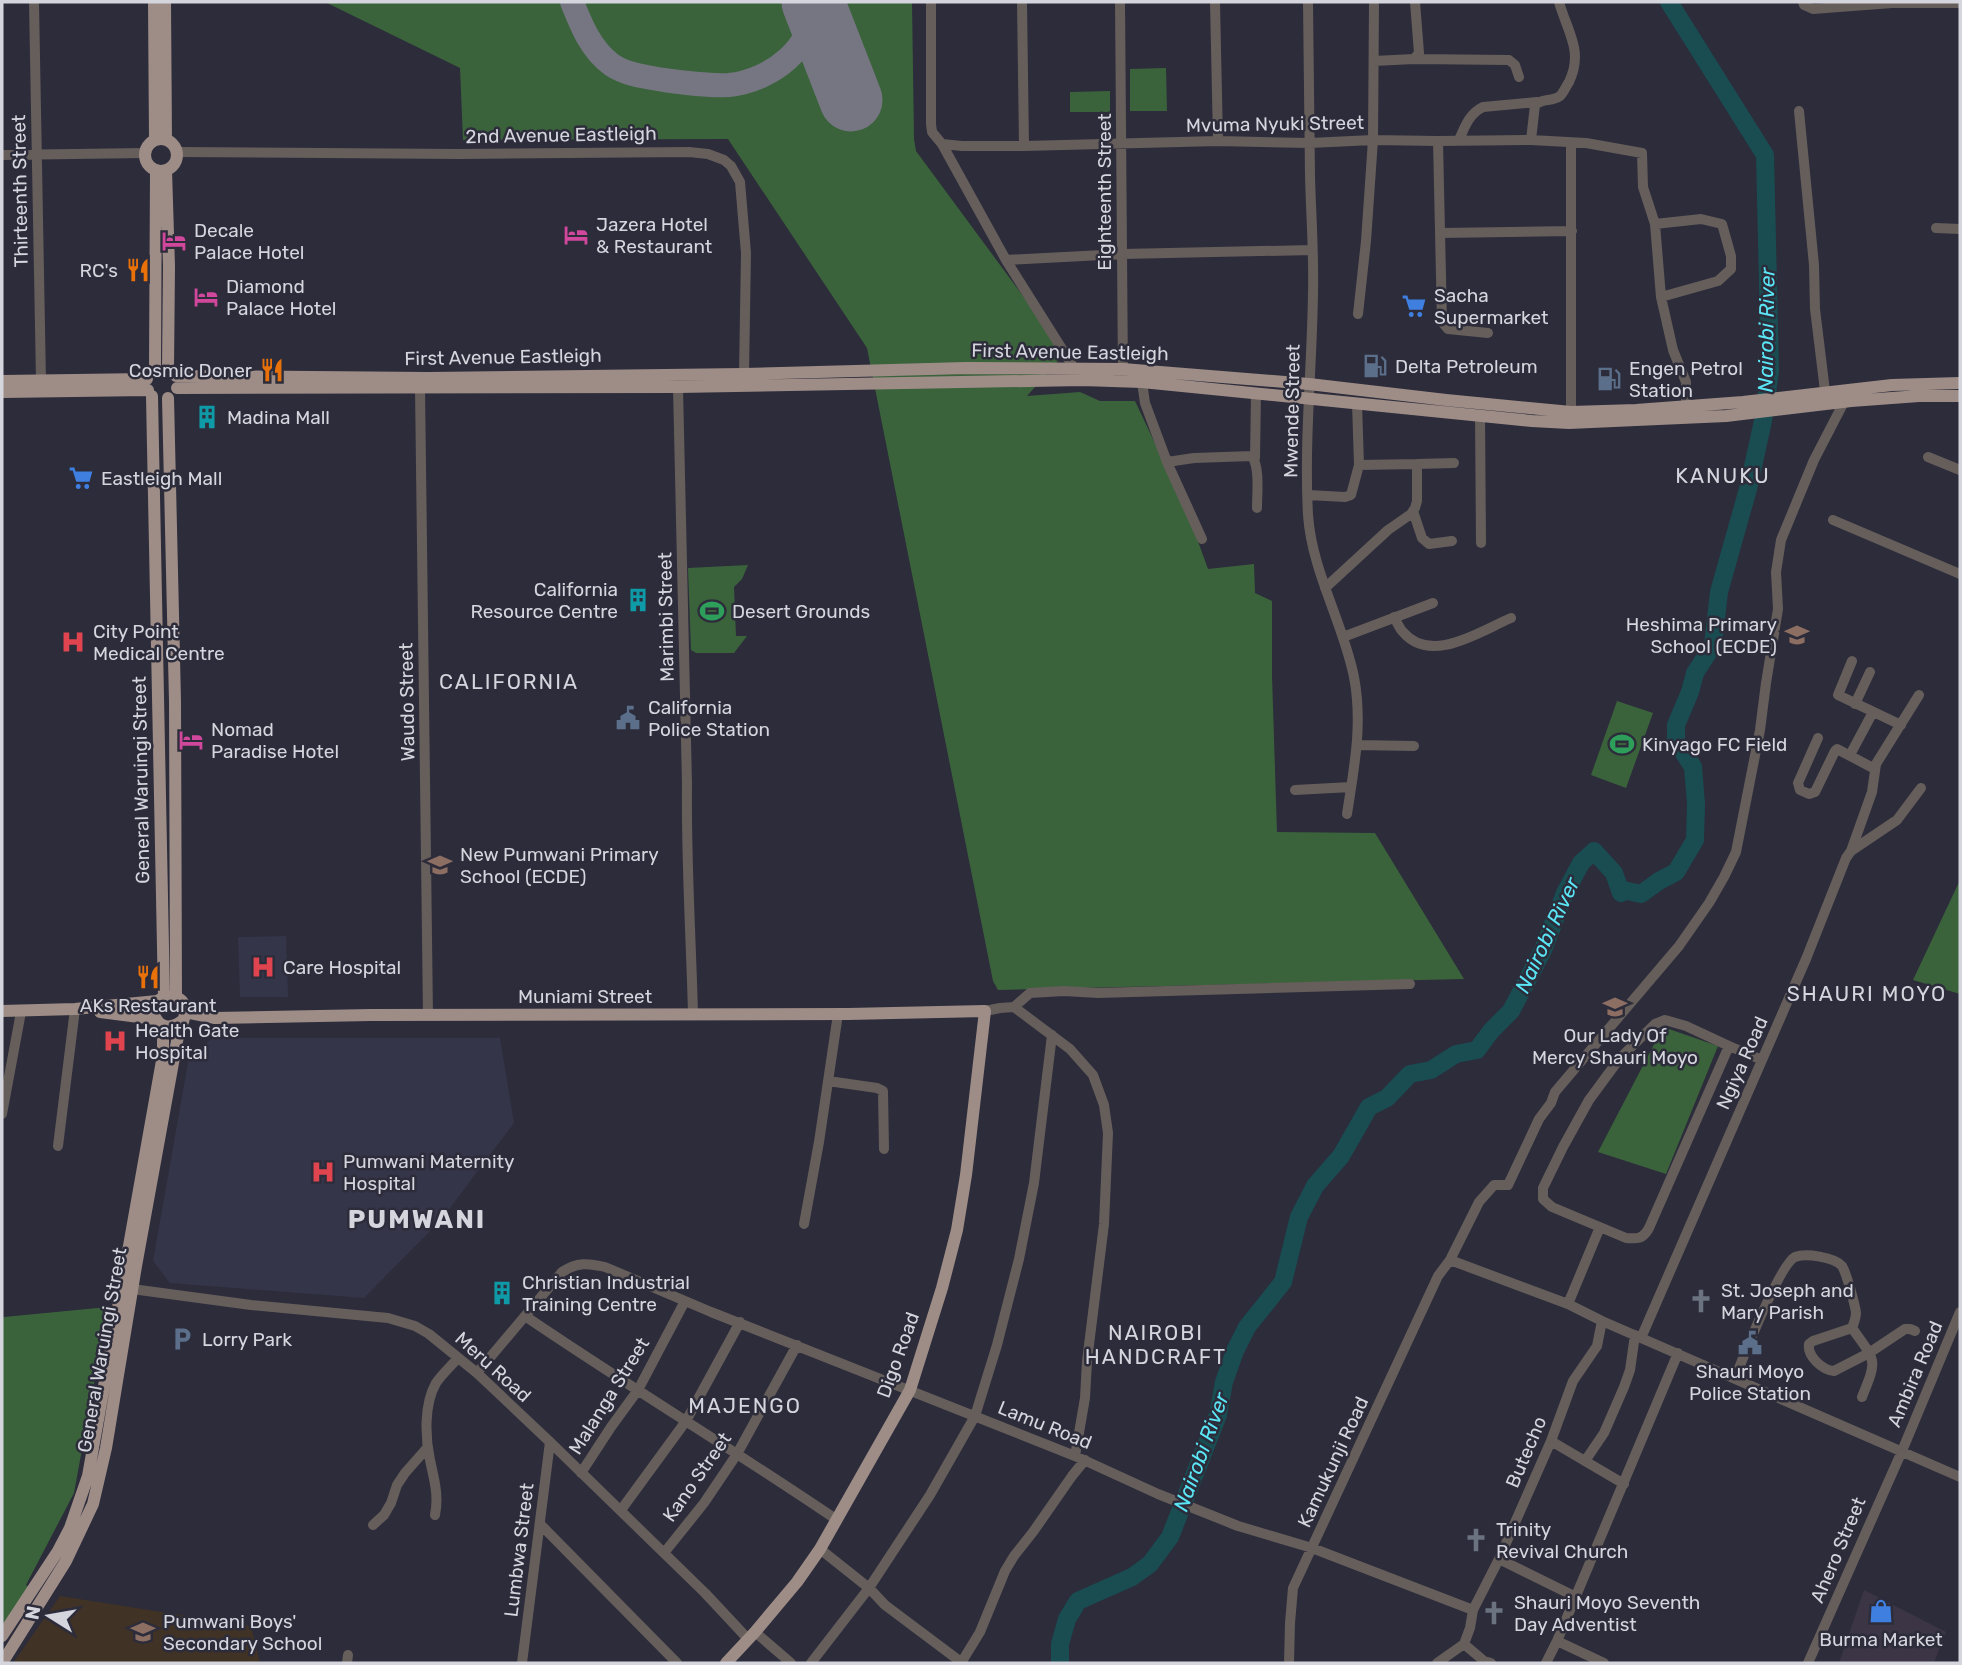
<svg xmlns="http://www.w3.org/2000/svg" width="1962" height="1665" viewBox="0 0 1962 1665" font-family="Rubik,sans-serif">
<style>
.commercial{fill:#3b3545}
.built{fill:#353549}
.education{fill:#403225}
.green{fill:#3b633b}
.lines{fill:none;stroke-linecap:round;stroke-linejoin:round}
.river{stroke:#194d52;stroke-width:18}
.taxiway{stroke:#767683;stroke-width:24}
.runway{stroke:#767683;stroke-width:63}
.minor{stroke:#665e5b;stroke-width:10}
.major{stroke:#9e8d87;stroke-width:12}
.labels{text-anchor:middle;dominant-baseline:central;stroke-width:5;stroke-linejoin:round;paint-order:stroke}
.street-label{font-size:19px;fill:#d5d5de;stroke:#2c2c3b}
.poi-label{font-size:19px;fill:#d5d5de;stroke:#2c2c3b;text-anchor:start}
.water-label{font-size:21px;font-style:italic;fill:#5ae6f5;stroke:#2c2c3b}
.neighbourhood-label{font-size:21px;letter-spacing:2px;fill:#d5d5de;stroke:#2c2c3b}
.district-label{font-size:26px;font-weight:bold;letter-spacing:2px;fill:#d5d5de;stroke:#2c2c3b}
</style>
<rect width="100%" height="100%" fill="#2c2c3b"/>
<path class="commercial" d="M1864 1590 1946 1632 1934 1663H1839Z"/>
<path class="built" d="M286 936 288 997H240L238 937Z
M213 1038H500L514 1123 441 1220 364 1298 170 1283 153 1261 189 1057Z"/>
<path class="education" d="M60 1596 251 1626 260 1663H13Z"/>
<path class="green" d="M325 2H912L914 139 916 151 1065 353 1027 396 1080 392 1100 401H1135L1187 511 1208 569 1254 564 1255 593 1272 601V676L1277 832 1375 833 1464 979 998 990 993 981 867 348 728 139 463 140 460 68Z
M1166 68 1167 111H1130V69Z
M1110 91V112H1070V92Z
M748 565 742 579 734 587 736 636H747L734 653H696L691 650 688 568Z
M1617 701 1653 713 1626 788 1591 775Z
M1960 880V994L1913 980Z
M1663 1027 1718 1046 1666 1174 1598 1152Z
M108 1307 74 1493 26 1585 31 1589 2 1636V1321L4 1317Z"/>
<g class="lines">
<path class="river" d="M1060 1663V1644L1067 1619 1078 1601 1132 1577 1150 1564 1170 1537 1218 1415 1224 1382 1235 1351 1247 1327 1283 1282 1299 1217 1315 1186 1341 1156 1369 1107 1387 1098 1410 1074 1431 1070 1456 1054 1477 1050 1491 1031 1511 1011 1543 950 1565 893 1581 863 1594 851 1614 873 1621 893 1623 890 1641 894 1659 881 1676 872 1695 840 1696 804 1693 767 1676 741V725L1690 692 1695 673 1713 645 1719 592 1748 489 1763 421 1770 371 1765 155 1669 2"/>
<path class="taxiway" d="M572 2C581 25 591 50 612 65 627 75 647 77 664 80 685 83 707 86 729 85 770 81 817 47 811 2"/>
<path class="runway" d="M813 2 851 100"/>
<path class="minor" d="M34 2 41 381
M931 2V124L932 132 942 144 962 146H1024L1218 141 1310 143 1373 140 1438 141 1442 322 1448 329 1488 333
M1022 2 1024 146
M1120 2 1123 377
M1215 2 1218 141
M1308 2C1309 60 1309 118 1310 176 1311 215 1314 254 1313 293 1312 367 1304 441 1308 515 1312 572 1343 622 1354 677 1363 724 1354 768 1347 814
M1803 2 1804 5 1813 9 1892 3H1960
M1414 59 1509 60 1515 65 1519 77
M1374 61 1414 59 1419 53 1415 2
M1799 111 1814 265 1815 309 1825 391
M1459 140C1465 126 1469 114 1483 107L1537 102
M1531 140 1535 105C1542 98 1552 102 1560 96 1564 92 1566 86 1569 82 1584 51 1567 31 1559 2
M1438 141 1531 140 1586 143 1642 153 1643 187 1655 224 1661 297 1673 350 1686 382V406
M1571 143V412
M942 144 1006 260 1074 368
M177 152 460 154 689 152 708 154 724 160 731 166 740 182 746 253 744 374
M2 155 145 153
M1655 224 1701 219 1722 224 1731 256V269L1718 281 1661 297
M1936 228 1960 229
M1441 233 1572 231
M1006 260 1122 254 1312 250
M1358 314 1366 241 1373 140 1374 2
M1142 382 1145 403 1167 462 1194 458 1252 456C1260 468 1257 493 1257 508
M678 387 687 784C686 861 691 937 693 1014
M420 388 428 1015
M1357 403 1359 465
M1480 415 1481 543
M1928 457 1960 470
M1255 458 1256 393
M1167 462 1202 539
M1308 495 1345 497 1351 495 1359 465 1417 464
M1413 511 1422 538 1429 544 1452 541
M1833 520 1960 574
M1325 588 1388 530 1411 514 1415 508 1417 501V464L1454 463
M1394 617C1397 622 1399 628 1403 632 1431 665 1480 631 1511 618
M1343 637 1433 603
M1852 661 1838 695 1901 725
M1855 704 1870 672
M1818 738 1798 783 1800 790 1809 794 1815 792 1835 751 1837 749 1875 769
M1357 745 1414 746
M1850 755 1873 712
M1295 790 1351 787
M1851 851 1872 792 1876 764 1919 695
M1014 1007 1030 993 1064 991 1098 993 1410 984
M985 1011 1000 1008 1014 1007 1070 1049 1093 1075 1104 1105 1108 1133 1104 1224 1087 1361 1085 1398 1075 1456
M1665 1020 1686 1026 1729 1046 1649 1228C1643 1239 1638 1239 1626 1238L1552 1207 1543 1199V1188L1563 1147 1589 1100 1620 1058 1655 1024Z
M1729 1046 1762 1060
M828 1081 877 1088 883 1091 884 1149
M2 1114 21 1012
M58 1146 75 1009
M804 1224 819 1142 838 1014
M1450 1260 1568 1304 1602 1321 1960 1477
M132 1289 251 1305 388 1318 415 1326 429 1334 477 1373 550 1442 705 1593 748 1639
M1568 1304 1600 1227
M525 1316C628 1386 734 1450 837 1520
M1852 1328 1813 1341 1809 1344C1807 1356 1822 1370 1834 1371L1869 1353 1905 1329H1910L1915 1331
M1641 1338 1806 959 1846 858 1851 851 1897 820 1921 788
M477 1373 562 1272C577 1262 588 1263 605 1267L711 1312 1075 1456 1158 1494 1238 1526 1312 1548 1473 1610
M1735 1378C1743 1358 1780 1264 1795 1257 1806 1253 1834 1257 1842 1266 1846 1272 1855 1304 1856 1313 1856 1318 1854 1323 1852 1328 1876 1362 1878 1358 1862 1397
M1551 1441 1624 1484
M1585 1461 1604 1433 1624 1387 1630 1370 1635 1335
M581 1473 611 1427 638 1390 685 1301
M621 1510 686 1421 740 1322
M435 1515C439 1495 434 1479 430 1460 425 1437 424 1404 436 1383 442 1374 451 1366 458 1358
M540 1524 677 1663
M373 1525 384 1515 391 1503 397 1485 405 1473 427 1448
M820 1549 869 1588 885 1605 961 1662
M664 1553 704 1503 737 1454 797 1345
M1499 1559 1576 1597
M755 1632 791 1663
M1557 1641 1604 1663
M347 1663 348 1655
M522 1663 550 1442
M811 1663 869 1588 930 1495 975 1416 997 1345 1019 1259 1034 1183 1052 1035
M961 1663 980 1632 1005 1571 1014 1556 1033 1532 1072 1476 1085 1460
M1289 1663 1290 1623 1293 1588 1438 1276 1450 1260 1479 1202 1494 1185H1508L1539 1119 1551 1103 1555 1092 1679 946 1709 903 1724 877 1736 852 1760 730 1766 683 1778 609 1776 572 1781 540 1814 460 1844 402
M1437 1663 1464 1644
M1491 1663 1484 1661 1464 1644 1470 1628 1473 1610 1499 1559 1551 1441 1573 1381 1597 1346 1602 1321
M1546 1663 1557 1641 1678 1353
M1808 1663 1902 1451 1960 1312"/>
<path class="major" d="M154 2 155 140
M165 2 166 140
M145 155a16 16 0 1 1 32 0a16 16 0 1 1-32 0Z
M166 170 169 266 168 368
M155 369 156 170
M176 376 429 378 744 374 966 368 1123 369 1309 384 1446 400 1571 412 1636 410 1743 402 1892 385 1960 383
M2 381 147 379
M177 388 678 387 1082 380 1142 382 1532 421 1569 423 1726 416 1851 401 1919 396H1960
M2 392 148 390
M152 396 164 997
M168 398 175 701 176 997
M2 1011 75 1009 157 1001
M100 1012 155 1019
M185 1012 215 1018 371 1015 848 1014 985 1011 966 1175 957 1230 942 1288 910 1390 820 1549 797 1582 755 1632 726 1663
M2 1636 58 1551 70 1528 88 1476 163 1055V1026
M2 1663 66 1561 93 1504 106 1448 136 1266 177 1041C179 1032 184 1022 185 1013 187 995 168 994 157 1001L154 1014C158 1028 171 1030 182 1021"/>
</g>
<defs>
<g id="hotel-bare" transform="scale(1.89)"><path d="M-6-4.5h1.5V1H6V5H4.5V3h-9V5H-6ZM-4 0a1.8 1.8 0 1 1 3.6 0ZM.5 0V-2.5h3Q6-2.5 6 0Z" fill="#d1479c" stroke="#2c2c3b" stroke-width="2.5" paint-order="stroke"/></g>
<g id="restaurant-bare" transform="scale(1.89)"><path d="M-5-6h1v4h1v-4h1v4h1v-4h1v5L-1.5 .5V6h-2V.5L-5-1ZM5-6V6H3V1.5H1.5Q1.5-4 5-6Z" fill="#e8710a" stroke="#2c2c3b" stroke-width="2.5" paint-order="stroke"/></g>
<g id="supermarket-bare" transform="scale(1.89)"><path d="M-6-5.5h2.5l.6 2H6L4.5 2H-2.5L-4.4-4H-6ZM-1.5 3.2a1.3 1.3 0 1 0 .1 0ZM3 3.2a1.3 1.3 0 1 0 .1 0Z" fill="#3f7fe0" stroke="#2c2c3b" stroke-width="2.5" paint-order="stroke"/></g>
<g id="fuel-bare" transform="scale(1.89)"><path d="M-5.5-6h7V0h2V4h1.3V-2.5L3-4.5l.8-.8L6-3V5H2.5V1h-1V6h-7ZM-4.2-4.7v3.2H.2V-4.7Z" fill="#5c6f8a" stroke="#2c2c3b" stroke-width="2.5" paint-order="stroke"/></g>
<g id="building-bare" transform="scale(1.89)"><path d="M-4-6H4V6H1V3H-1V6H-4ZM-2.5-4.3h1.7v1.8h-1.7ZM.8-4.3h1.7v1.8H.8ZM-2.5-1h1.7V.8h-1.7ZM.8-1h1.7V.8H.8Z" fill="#0f9aa8" stroke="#2c2c3b" stroke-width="2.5" paint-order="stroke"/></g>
<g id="stadium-bare" transform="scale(1.89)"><path d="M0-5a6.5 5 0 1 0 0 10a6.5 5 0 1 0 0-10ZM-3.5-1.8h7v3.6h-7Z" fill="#2e9e5b" stroke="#2c2c3b" stroke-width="2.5" paint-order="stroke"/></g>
<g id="school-bare" transform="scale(1.89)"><path d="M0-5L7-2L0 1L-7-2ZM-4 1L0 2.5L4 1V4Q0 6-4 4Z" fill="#8d6e63" stroke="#2c2c3b" stroke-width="2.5" paint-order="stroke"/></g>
<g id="hospital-bare" transform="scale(1.89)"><path d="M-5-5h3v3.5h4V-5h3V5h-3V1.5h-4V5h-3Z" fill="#e0444e" stroke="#2c2c3b" stroke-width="2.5" paint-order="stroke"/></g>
<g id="civic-bare" transform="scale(1.89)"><path d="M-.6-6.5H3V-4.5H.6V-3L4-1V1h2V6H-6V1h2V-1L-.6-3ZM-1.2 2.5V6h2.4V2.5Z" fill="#5c6f8a" stroke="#2c2c3b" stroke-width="2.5" paint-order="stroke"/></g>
<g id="church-bare" transform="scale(1.89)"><path d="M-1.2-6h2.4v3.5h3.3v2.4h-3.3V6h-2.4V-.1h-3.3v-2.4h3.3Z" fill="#6b7280" stroke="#2c2c3b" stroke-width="2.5" paint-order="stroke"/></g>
<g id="parking-bare" transform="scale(1.89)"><path d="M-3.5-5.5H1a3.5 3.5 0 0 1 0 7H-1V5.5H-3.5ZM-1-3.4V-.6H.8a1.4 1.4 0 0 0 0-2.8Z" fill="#5c6f8a" stroke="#2c2c3b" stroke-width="2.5" paint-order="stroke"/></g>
<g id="shop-bare" transform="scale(1.89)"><path d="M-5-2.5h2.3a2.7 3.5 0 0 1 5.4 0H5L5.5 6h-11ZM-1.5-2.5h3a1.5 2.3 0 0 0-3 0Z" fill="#3f7fe0" stroke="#2c2c3b" stroke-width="2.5" paint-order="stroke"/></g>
</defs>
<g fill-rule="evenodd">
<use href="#hotel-bare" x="576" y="235"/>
<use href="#hotel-bare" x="174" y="241"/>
<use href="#restaurant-bare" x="138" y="270"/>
<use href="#hotel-bare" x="206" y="297"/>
<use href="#supermarket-bare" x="1414" y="306"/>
<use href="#fuel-bare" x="1375" y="366"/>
<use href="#restaurant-bare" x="272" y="370"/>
<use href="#fuel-bare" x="1609" y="379"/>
<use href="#building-bare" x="207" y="417"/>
<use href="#supermarket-bare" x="81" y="478"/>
<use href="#building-bare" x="638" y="600"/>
<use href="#stadium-bare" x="712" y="611"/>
<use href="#school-bare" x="1797" y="635"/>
<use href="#hospital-bare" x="73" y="642"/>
<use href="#civic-bare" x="628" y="718"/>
<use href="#hotel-bare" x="191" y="740"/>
<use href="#stadium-bare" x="1622" y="744"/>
<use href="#school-bare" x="440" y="865"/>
<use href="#hospital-bare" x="263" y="967"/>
<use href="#restaurant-bare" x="148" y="977"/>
<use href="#school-bare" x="1615" y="1007"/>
<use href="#hospital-bare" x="115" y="1041"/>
<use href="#hospital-bare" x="323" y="1172"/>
<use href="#building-bare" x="502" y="1293"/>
<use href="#church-bare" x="1701" y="1301"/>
<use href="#parking-bare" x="182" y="1339"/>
<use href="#civic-bare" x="1750" y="1343"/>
<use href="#church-bare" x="1476" y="1540"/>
<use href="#shop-bare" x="1881" y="1611"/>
<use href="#church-bare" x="1494" y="1613"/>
<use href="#school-bare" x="143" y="1632"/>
</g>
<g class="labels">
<g class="street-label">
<text transform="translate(1275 124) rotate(-1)">Mvuma Nyuki Street</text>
<text transform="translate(561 135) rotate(-1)">2nd Avenue Eastleigh</text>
<text transform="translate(20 191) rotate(-91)">Thirteenth Street</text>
<text transform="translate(1104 192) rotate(-90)">Eighteenth Street</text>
<text transform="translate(1070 352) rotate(1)">First Avenue Eastleigh</text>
<text transform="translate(503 357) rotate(-1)">First Avenue Eastleigh</text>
<text transform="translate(1292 411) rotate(-89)">Mwende Street</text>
<text transform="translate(666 617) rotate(-91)">Marimbi Street</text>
<text transform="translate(407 702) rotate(-91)">Waudo Street</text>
<text transform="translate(141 780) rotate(-91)">General Waruingi Street</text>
<text x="585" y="996">Muniami Street</text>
<text transform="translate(1742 1063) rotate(-66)">Ngiya Road</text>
<text transform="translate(102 1350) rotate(-80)">General Waruingi Street</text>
<text transform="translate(898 1355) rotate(-70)">Digo Road</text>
<text transform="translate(493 1367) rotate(42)">Meru Road</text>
<text transform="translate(1915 1374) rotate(-67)">Ambira Road</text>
<text transform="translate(609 1396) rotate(-58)">Malanga Street</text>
<text transform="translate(1045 1425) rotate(22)">Lamu Road</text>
<text transform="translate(1526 1452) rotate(-67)">Butecho</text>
<text transform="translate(1333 1462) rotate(-65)">Kamukunji Road</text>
<text transform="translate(697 1477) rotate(-55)">Kano Street</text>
<text transform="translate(519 1550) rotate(-83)">Lumbwa Street</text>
<text transform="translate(1838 1550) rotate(-67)">Ahero Street</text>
</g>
<g class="poi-label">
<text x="596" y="224">Jazera Hotel<tspan x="596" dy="22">&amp; Restaurant</tspan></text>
<text x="194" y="230">Decale<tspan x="194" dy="22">Palace Hotel</tspan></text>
<text x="118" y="270" text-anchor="end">RC's</text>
<text x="226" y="286">Diamond<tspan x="226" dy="22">Palace Hotel</tspan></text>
<text x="1434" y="295">Sacha<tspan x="1434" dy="22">Supermarket</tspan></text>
<text x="1395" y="366">Delta Petroleum</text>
<text x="1629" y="368">Engen Petrol<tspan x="1629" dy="22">Station</tspan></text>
<text x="252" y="370" text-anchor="end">Cosmic Doner</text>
<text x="227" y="417">Madina Mall</text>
<text x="101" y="478">Eastleigh Mall</text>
<text x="618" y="589" text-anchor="end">California<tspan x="618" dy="22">Resource Centre</tspan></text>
<text x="732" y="611">Desert Grounds</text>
<text x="1777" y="624" text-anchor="end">Heshima Primary<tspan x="1777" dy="22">School (ECDE)</tspan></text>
<text x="93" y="631">City Point<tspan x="93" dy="22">Medical Centre</tspan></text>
<text x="648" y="707">California<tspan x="648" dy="22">Police Station</tspan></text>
<text x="211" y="729">Nomad<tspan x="211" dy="22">Paradise Hotel</tspan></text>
<text x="1642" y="744">Kinyago FC Field</text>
<text x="460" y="854">New Pumwani Primary<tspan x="460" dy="22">School (ECDE)</tspan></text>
<text x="283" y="967">Care Hospital</text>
<text x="148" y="1005" text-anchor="middle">AKs Restaurant</text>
<text x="135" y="1030">Health Gate<tspan x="135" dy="22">Hospital</tspan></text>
<text x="1615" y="1035" text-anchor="middle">Our Lady Of<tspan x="1615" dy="22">Mercy Shauri Moyo</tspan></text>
<text x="343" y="1161">Pumwani Maternity<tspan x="343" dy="22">Hospital</tspan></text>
<text x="522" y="1282">Christian Industrial<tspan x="522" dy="22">Training Centre</tspan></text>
<text x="1721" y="1290">St. Joseph and<tspan x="1721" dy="22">Mary Parish</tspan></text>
<text x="202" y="1339">Lorry Park</text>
<text x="1750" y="1371" text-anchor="middle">Shauri Moyo<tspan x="1750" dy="22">Police Station</tspan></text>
<text x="1496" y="1529">Trinity<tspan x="1496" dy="22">Revival Church</tspan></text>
<text x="1514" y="1602">Shauri Moyo Seventh<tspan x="1514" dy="22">Day Adventist</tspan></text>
<text x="163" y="1621">Pumwani Boys'<tspan x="163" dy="22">Secondary School</tspan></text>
<text x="1881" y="1639" text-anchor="middle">Burma Market</text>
</g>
<g class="water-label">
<text transform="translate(1766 330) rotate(-89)">Nairobi River</text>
<text transform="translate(1547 935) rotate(-65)">Nairobi River</text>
<text transform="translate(1201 1452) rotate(-70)">Nairobi River</text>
</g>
<g class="neighbourhood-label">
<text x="1723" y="475">KANUKU</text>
<text x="509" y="681">CALIFORNIA</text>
<text x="1867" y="993">SHAURI MOYO</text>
<text x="1156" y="1332">NAIROBI<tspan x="1156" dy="24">HANDCRAFT</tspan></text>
<text x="745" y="1405">MAJENGO</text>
</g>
<g class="district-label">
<text x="417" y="1219">PUMWANI</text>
</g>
</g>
<rect width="1962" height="1665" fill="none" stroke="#d5d5de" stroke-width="7"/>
<g transform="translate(49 1616) rotate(281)" stroke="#2c2c3b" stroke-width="5" paint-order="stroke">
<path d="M0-5L12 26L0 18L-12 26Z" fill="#d5d5de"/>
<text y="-10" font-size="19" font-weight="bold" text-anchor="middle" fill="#d5d5de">N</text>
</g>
</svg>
